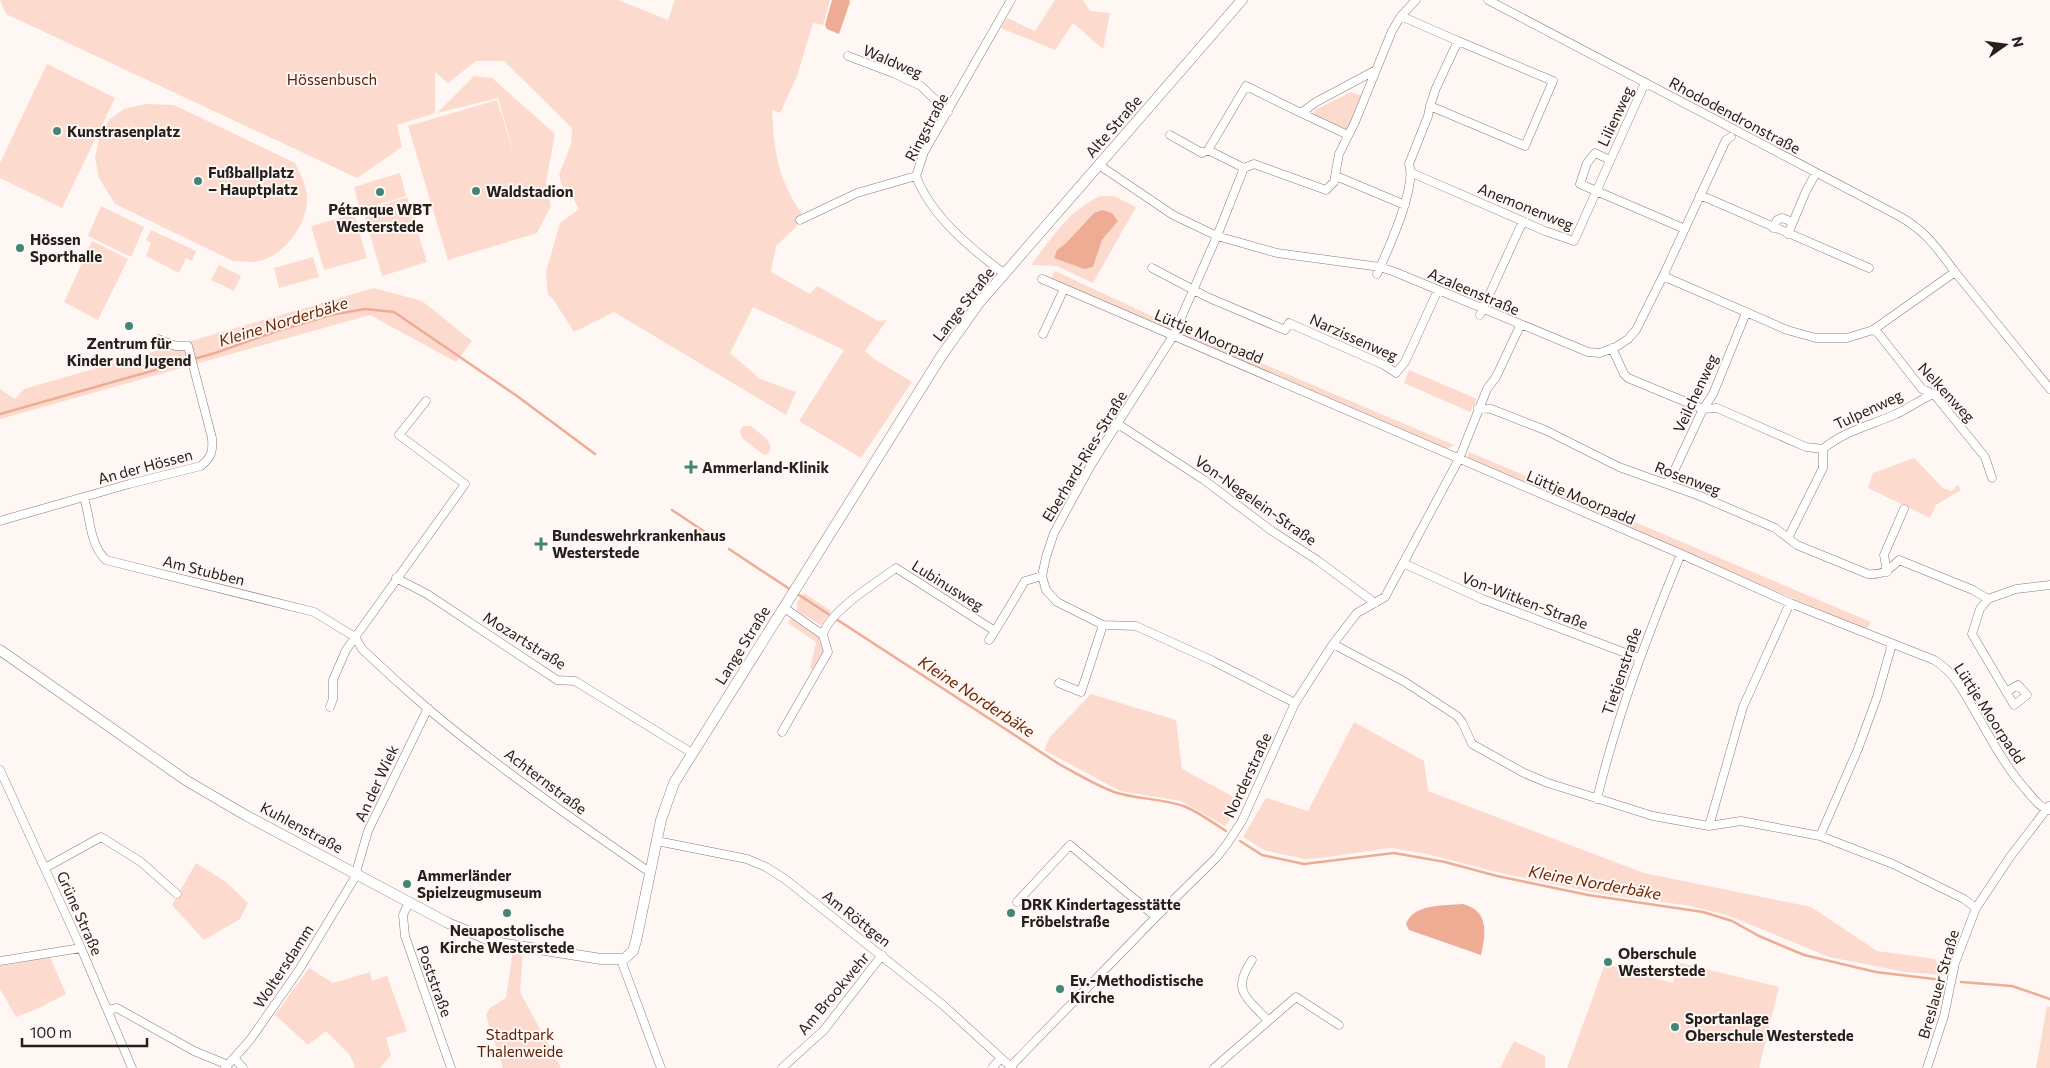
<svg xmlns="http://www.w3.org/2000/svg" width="2050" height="1068" viewBox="0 0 2050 1068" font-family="Commissioner,sans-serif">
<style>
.green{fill:#fddace;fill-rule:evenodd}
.water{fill:#efac94}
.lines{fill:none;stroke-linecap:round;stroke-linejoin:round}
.stream{stroke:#efac94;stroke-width:2.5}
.minor-casing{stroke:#8b7c77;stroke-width:9}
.tertiary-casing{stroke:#8b7c77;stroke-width:11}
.minor{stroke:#fff;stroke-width:8}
.tertiary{stroke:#fff;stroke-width:10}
.poi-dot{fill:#448676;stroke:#fef7f4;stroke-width:2}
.labels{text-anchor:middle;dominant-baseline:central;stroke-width:4;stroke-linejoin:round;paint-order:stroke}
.street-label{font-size:15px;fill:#26201d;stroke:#fef7f4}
.park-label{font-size:15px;fill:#5c2109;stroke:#fef7f4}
.poi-label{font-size:15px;font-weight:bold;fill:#26201d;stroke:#fef7f4;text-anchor:start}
.water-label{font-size:16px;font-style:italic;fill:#702300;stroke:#fef7f4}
</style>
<rect width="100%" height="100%" fill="#fef7f4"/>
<path class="green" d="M0 0H618L668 20 675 0H830L823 25 813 23 797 76 780 113 772 110C774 151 778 181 803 215L797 226 776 246 771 272 810 294 817 286 878 321 887 320 865 351 874 359 912 382 861 458 799 421 844 350 753 307 730 353 760 379 796 392 786 415 614 312 574 332 553 299 548 295 546 272 560 223 579 209 568 189 562 186 559 175 571 144 572 128 504 61H476L448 83 435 72V113L397 125 402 147 357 178 6 14Z
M1055 0H1083L1090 11 1110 13 1103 49 1073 23 1055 50 1001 28 1007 18 1035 31Z
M47 64 115 98 62 208 0 178V163Z
M474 76 492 78 555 134 546 182 551 206 537 233 448 260 408 126 497 100 516 161 498 98 437 113Z
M1351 92 1362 96 1348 130 1313 116 1315 110Z
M146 104 174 105 295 163C300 173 306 184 307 196 309 224 282 260 253 262 246 262 240 261 233 261L115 204 99 178 95 158 100 135 110 119 124 109Z
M400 173 406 196 360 210 354 187Z
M1100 196H1114L1136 207 1093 283 1057 266 1031 265C1052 238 1068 211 1100 196ZM1094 213 1118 221 1102 240 1093 267C1076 271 1068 262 1057 250L1066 243Z
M407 197 427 262 382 276 363 211Z
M101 206 144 227 131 257 88 236Z
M354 214 367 258 324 270 311 226Z
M151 230 196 251 192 261 186 258 179 273 146 256 151 243 146 240Z
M92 241 128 259 98 320 64 302Z
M313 257 319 277 279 288 274 268Z
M219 265 241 276 234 291 211 280Z
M1055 271 1158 319 1454 445 1447 449 1050 280Z
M374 288 422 301 472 341 456 362 370 315 0 419V389L15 399 24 389Z
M1409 370 1477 399 1470 412 1404 383Z
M743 426H751L768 440 771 448 768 454 764 455 742 438 740 431Z
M1469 452 1871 622 1866 630 1467 458Z
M1914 458 1943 488 1951 491 1958 485 1961 490 1936 505 1930 518 1868 488 1873 473Z
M804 593 831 611 821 625 797 611V602Z
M792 617 820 637 824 652 812 670 810 668 816 642 788 623Z
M1091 694 1176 720 1182 769 1243 802 1225 826 1181 801 1120 791 1044 750 1050 737Z
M1354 722 1424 761 1428 791 1644 873 1811 907 1877 951 1935 959 1943 975 1905 972 1829 957 1727 915 1691 906 1597 893 1505 874 1427 854 1390 848 1321 858 1305 859 1266 851 1243 837 1266 798 1308 811Z
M196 863 226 882 248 903 240 919 204 940 172 905Z
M513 950 523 952 520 992 561 1068H503L486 1015 490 1008 506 998Z
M50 957 66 994 37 1009 16 1017 0 989V966Z
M1677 962 1779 987 1759 1068H1567L1605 964 1673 983Z
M309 968 333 983 370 972 372 981 387 976 407 1031 386 1038 391 1055 380 1068H353L355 1066 349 1054 326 1031 308 1045 275 1015Z
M2047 1006 2050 1007V1068H2036Z
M1514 1041 1545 1056V1068H1500Z"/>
<path class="water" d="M832 0H849L850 2 839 34 827 29 825 25Z
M1102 210 1112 213 1118 221 1102 240 1093 267 1084 269 1054 258 1057 250 1066 243 1094 213Z
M1463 904C1489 911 1486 933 1481 955L1409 930 1406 924C1414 903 1444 906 1463 904Z"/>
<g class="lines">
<path class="stream" d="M0 414 215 353 277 331 331 315 365 309 394 312 517 396 595 454
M672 510 711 536
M729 549 791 590
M796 593 1059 764C1077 774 1095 785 1114 792 1138 800 1163 798 1186 807 1200 813 1213 823 1226 831
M1240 841 1262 855 1304 864 1394 853 1445 862 1497 876 1588 895 1703 912 1732 921 1759 936 1804 955 1876 972 1942 980
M1961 982 2012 986 2050 999"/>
<g class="minor-casing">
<path id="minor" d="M1488 0 1899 216C1927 232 1936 247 1955 272
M1401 16 1458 41
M848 56 893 73 921 86 948 112
M1301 113 1348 135
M1170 135 1202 153 1208 150
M1610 160 1595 153 1587 163 1580 184 1685 229
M1099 165 1173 215 1217 236 1277 253 1380 267 1395 272 1588 352 1600 353 1616 347 1628 339 1636 330 1663 276 1726 140 1731 137
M1244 168 1254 164 1326 190 1334 182 1339 154 1355 122 1392 31 1401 16 1416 0
M1412 173 1545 231 1574 241 1645 83
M1336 176 1405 205
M1700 195 1869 268
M800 220 857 193 916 176
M1773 228 1777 220 1782 218 1793 222
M1788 234 1806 191 1816 173
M1152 268 1207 297 1285 330 1289 323 1384 365 1396 373 1405 362 1438 290
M1005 274C971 249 931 216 916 176L924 152 1011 0
M1377 274C1388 250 1417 187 1409 164L1428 116 1430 106 1525 146 1553 81 1458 41 1436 88 1430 106
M1663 276 1787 330 1816 338H1847L1873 330 1955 272 2050 389
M1042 279 1681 554 1790 603 1934 660C1956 673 1967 698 1980 720 1994 745 2008 770 2027 791 2033 798 2040 808 2050 810
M1480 315 1523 221
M1873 330 1878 333 1922 389 1934 394 1985 457 1992 478
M1043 334 1064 289
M1612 348 1624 374 1628 378 1703 409 1717 408 1806 447 1823 449C1844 431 1872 425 1896 414 1910 408 1920 399 1934 394
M1478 408 1491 409 1545 430 1619 467 1700 496 1775 528 1797 545 1868 574C1883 575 1888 571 1899 560L1973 590 1988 599 2016 589 2050 585
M1118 424 1204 480 1272 531 1317 560 1375 603
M1668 484 1703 409 1713 394 1746 313
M84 498C91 519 89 544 106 560L314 612 355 637 362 649C383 669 405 689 427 708 496 766 571 818 645 869L651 871
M0 521 129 484 201 466C212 457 213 451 212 438L188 346H176L158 339
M1788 538 1823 468V449
M1403 563 1482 599 1639 658
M1887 572 1884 555 1904 509
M396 578 427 594 557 680 575 681 692 753
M1988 599 1980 609 1972 634 2014 705 2027 695 2018 685 2006 692
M823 635C828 612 877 582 896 568L995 631 1025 581 1042 576
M989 640 995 631
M1333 644 1405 682 1457 716 1462 722 1472 744 1524 773 1548 783 1653 816 1709 826 1741 821 1820 836 1893 864 1964 899 1976 908
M1059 683 1081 692 1103 625
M1295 703 1213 661 1136 626 1103 625 1057 602 1046 590 1042 576 1046 557 1054 533 1091 465 1173 336 1217 236 1244 168 1208 150 1246 86 1301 113 1316 102 1376 70
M330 707 333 699V680L346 650 465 484 399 435 426 401
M782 732 828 652 823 635 783 607
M0 770 81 948 132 1068
M1597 799C1617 715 1648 634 1681 554
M1709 826 1743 707 1790 603
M1820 836 1858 749 1877 697 1892 644
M657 841 747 859 766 867 785 879 943 1005 1012 1068
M45 868 101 837 141 862 177 894
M409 902 403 915 405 936 451 1068
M1017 902 1070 845 1156 917
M621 960 661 1068
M1252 960C1231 991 1246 996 1267 1020
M0 961 81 948
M108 1010 117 1008 194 1051 228 1065
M235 1059 243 1068
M1010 1067 1156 917 1217 857 1227 844 1242 821 1295 703 1333 644 1357 613 1385 597 1459 459 1487 389 1496 377 1520 326
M225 1068 250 1040 299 970 354 879 368 831 428 708
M782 1068 824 1030 882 955
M992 1068 1001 1058
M1214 1068 1296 997 1339 1025
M1927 1068 1944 1016 1955 963 1976 908 2010 857 2049 806"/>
</g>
<g class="tertiary-casing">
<path id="tertiary" d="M0 650 187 781 247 816 448 923 494 942 601 959H624L633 951 636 941 661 820 674 783 942 355 979 303 1242 0"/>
</g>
<use href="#minor" class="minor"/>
<use href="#tertiary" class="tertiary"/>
</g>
<g class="poi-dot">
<circle cx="57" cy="131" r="5"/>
<circle cx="198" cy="181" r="5"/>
<circle cx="476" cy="191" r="5"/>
<circle cx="380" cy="192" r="5"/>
<circle cx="20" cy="248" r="5"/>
<circle cx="129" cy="326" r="5"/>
<path d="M688.5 459.5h5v5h5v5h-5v5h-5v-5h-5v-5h5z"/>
<path d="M538.5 536.5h5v5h5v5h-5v5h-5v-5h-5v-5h5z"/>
<circle cx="407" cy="884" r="5"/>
<circle cx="507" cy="913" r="5"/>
<circle cx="1011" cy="913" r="5"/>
<circle cx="1608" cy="962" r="5"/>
<circle cx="1060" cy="989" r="5"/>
<circle cx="1675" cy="1027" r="5"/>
</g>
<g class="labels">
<g class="street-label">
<text transform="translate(893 61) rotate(23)">Waldweg</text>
<text transform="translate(1735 115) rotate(28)">Rhododendronstraße</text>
<text transform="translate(1615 116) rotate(-65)">Lilienweg</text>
<text transform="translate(1113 126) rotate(-49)">Alte Straße</text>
<text transform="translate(926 127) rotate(-62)">Ringstraße</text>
<text transform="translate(1526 206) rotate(22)">Anemonenweg</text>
<text transform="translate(1474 291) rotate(23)">Azaleenstraße</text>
<text transform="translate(963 304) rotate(-52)">Lange Straße</text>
<text transform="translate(1209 336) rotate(23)">Lüttje Moorpadd</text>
<text transform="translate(1354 337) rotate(24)">Narzissenweg</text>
<text transform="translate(1947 392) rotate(47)">Nelkenweg</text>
<text transform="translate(1695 393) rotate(-65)">Veilchenweg</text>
<text transform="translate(1868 409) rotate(-25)">Tulpenweg</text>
<text transform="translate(1084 456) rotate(-59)">Eberhard-Ries-Straße</text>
<text transform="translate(145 466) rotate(-15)">An der Hössen</text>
<text transform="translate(1688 478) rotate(21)">Rosenweg</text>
<text transform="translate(1581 497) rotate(23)">Lüttje Moorpadd</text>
<text transform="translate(1256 500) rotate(35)">Von-Negelein-Straße</text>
<text transform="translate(204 570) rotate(14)">Am Stubben</text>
<text transform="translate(948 585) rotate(32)">Lubinusweg</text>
<text transform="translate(1525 600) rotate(21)">Von-Witken-Straße</text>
<text transform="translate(525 640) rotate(32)">Mozartstraße</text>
<text transform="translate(742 645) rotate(-58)">Lange Straße</text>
<text transform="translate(1621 671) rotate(-71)">Tietjenstraße</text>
<text transform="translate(1990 713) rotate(57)">Lüttje Moorpadd</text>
<text transform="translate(1247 775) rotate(-65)">Norderstraße</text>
<text transform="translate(546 781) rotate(37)">Achternstraße</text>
<text transform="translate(376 783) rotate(-65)">An der Wiek</text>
<text transform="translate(302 827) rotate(28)">Kuhlenstraße</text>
<text transform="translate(80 913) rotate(66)">Grüne Straße</text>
<text transform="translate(857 918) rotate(38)">Am Röttgen</text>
<text transform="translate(283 966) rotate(-57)">Woltersdamm</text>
<text transform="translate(435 981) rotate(70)">Poststraße</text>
<text transform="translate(1938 984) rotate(-74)">Breslauer Straße</text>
<text transform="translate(833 993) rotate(-50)">Am Brookwehr</text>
</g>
<g class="park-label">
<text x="332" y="79">Hössenbusch</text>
<text x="520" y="1034">Stadtpark<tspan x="520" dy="17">Thalenweide</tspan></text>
</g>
<g class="poi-label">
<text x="67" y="131">Kunstrasenplatz</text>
<text x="208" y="172">Fußballplatz<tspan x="208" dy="17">– Hauptplatz</tspan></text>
<text x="486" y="191">Waldstadion</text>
<text x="380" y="209" text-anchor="middle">Pétanque WBT<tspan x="380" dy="17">Westerstede</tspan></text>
<text x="30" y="239">Hössen<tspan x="30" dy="17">Sporthalle</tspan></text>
<text x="129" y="343" text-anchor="middle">Zentrum für<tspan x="129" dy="17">Kinder und Jugend</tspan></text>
<text x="702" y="467">Ammerland-Klinik</text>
<text x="552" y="535">Bundeswehrkrankenhaus<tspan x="552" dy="17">Westerstede</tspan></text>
<text x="417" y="875">Ammerländer<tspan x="417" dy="17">Spielzeugmuseum</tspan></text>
<text x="1021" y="904">DRK Kindertagesstätte<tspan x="1021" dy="17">Fröbelstraße</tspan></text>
<text x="507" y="930" text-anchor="middle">Neuapostolische<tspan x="507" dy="17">Kirche Westerstede</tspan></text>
<text x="1618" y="953">Oberschule<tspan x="1618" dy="17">Westerstede</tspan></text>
<text x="1070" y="980">Ev.-Methodistische<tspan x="1070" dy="17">Kirche</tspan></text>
<text x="1685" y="1018">Sportanlage<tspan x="1685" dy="17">Oberschule Westerstede</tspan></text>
</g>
<g class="water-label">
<text transform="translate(283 321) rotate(-17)">Kleine Norderbäke</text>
<text transform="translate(977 696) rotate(33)">Kleine Norderbäke</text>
<text transform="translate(1595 882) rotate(10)">Kleine Norderbäke</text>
</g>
</g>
<g transform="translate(2005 45) rotate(76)" stroke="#fef7f4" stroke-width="4" paint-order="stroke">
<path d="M0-4L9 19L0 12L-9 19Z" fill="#26201d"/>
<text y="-8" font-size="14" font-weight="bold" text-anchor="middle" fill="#26201d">N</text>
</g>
<path d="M22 1038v8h125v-8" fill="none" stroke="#26201d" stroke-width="2.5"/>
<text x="30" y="1038" font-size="15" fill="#26201d" stroke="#fef7f4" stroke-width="4" paint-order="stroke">100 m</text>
</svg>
